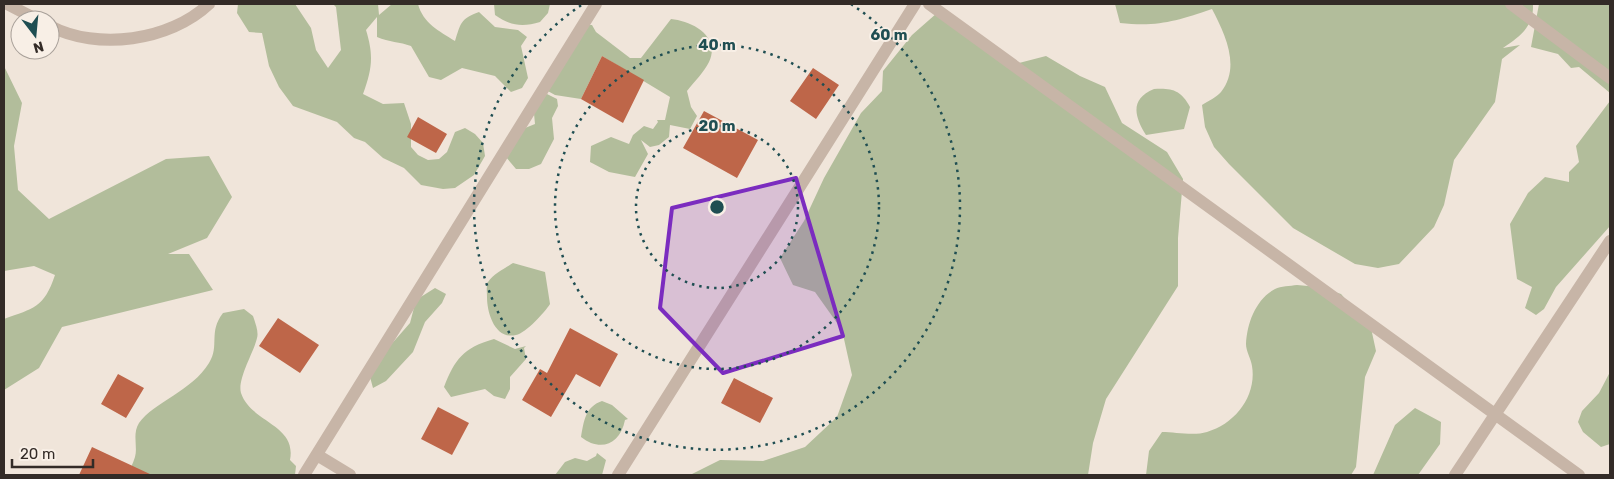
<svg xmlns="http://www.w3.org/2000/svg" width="1614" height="479" viewBox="0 0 1614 479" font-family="Rubik,sans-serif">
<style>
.green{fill:#b2bd9b}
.building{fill:#be6649}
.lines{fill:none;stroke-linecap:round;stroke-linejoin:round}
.minor{stroke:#c7b5a7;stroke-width:12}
.marked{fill:#7b2cbf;fill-opacity:0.2;stroke:#7b2cbf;stroke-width:4;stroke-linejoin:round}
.ring{fill:none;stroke:#1f4e52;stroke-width:2.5;stroke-dasharray:2.5 5}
.centre{fill:#1f4e52;stroke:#f8efe6;stroke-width:2.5}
.ring-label{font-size:15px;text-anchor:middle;font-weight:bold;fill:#1f4e52;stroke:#f8efe6;stroke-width:4;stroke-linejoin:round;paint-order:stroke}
</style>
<rect width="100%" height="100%" fill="#f0e5da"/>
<path class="green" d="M238 4H295L311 28 316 50 328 68 341 50 336 7 333 4H378L379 15 392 4H418C423 23 439 31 455 41 461 23 460 19 479 12L495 27 518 30 527 37 521 46 528 78 522 88 511 92 495 76 462 68 441 80 429 77 411 46C400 42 389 42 377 37V17L366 30C374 56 372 69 363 94L383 104 404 103 411 124V147L418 155 428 160 439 159 447 152 455 132 465 128 475 134 483 143 485 156 474 175 455 188 443 189 421 185 404 168 383 158 365 142 354 138 337 122 293 106 279 87 269 66 262 33 249 32 237 13Z
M494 4H550L548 13 540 22C523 27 510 26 495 15Z
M1115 4H1533C1534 26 1521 36 1503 48L1520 45 1502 59 1495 102 1454 160 1444 205 1434 227 1399 264 1378 268 1355 264 1293 228 1229 164 1214 147 1205 127 1202 105C1208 101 1217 97 1221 92 1241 67 1225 34 1212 9 1176 21 1159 27 1120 23Z
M1539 4H1610V93L1579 67 1571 68 1558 54 1531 47Z
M937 13 1019 63 1046 56 1080 76 1105 87 1122 123 1167 152 1183 179 1178 238V286L1106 399 1093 443 1088 475H690L720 460 763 461 805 447 837 417 852 375 842 330 815 292 793 285 780 258 804 221 824 178 861 113 882 91 883 71 912 35Z
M671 19C692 21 721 36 709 62 704 72 694 82 687 91L691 107 697 116 690 129 670 125 669 137 659 145 650 147 641 140 648 154 635 177 609 172 590 162 591 146 611 137 629 144 633 135 644 126 653 129 658 122 657 120H665L670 97 602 56 581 99 555 95 546 90 583 25H592L596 32 630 58H641Z
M4 66 22 103 14 146 18 190 49 219 166 159 209 156 232 197 207 238 168 254H189L213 290 62 327 39 368 4 390V319C34 308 44 308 55 275L34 266 4 271Z
M1154 89C1172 88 1181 90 1190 107L1184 129 1146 135C1134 116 1130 99 1154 89Z
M547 94 557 99 558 106 552 118 554 139 541 164 529 169H516L506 157 525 128 535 124 533 103Z
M1610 101V226L1556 287 1544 309 1536 315 1525 308 1532 287 1517 279 1510 224 1528 193 1545 177 1569 182V172L1579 162 1576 146Z
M513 263 545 272 550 304C545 312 526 333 516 335 495 340 487 313 487 297 487 292 486 287 488 282 494 273 504 269 513 263Z
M1297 285 1319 287 1341 294 1371 328 1376 351 1365 377 1356 467 1351 475H1146L1149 451 1162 432C1175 432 1194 436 1207 432 1235 424 1257 396 1252 366 1251 359 1246 351 1246 344 1247 323 1256 299 1275 289 1281 286 1290 286 1297 285Z
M435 288 446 294 442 303 425 322 413 352 386 381 373 388 370 377 388 348 410 323 416 300Z
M244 309 253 316C255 322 259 332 257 338 254 352 237 379 241 393 251 423 297 424 290 460L296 466 295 475H127C130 470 133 463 135 457 138 447 132 434 139 423 154 402 192 391 209 363 220 346 208 332 223 313Z
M494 339 515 349 526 346 524 348 526 359 510 377V389L505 399 494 396 485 389 451 397 444 387C455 359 463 348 494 339Z
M1610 372V444L1601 447 1583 432 1578 422 1582 411 1599 393Z
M602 401 612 405 628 419 625 420C620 445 600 452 581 437 584 421 585 407 602 401Z
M1415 408 1441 422 1440 444 1418 475H1373L1395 425Z
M597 453 606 460 602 475H555L565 462 575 458 587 461 596 456Z"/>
<path class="building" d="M602 56 644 80 623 123 581 99Z
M813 68 839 85 816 119 790 101Z
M704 111 758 140 737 178 683 148Z
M418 117 447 134 436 153 407 137Z
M278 318 319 345 300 373 259 346Z
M570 328 618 354 600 387 576 374 551 417 522 400 540 369 547 373Z
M118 374 144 388 126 418 101 404Z
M734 378 773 398 760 423 721 403Z
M438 407 469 423 452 455 421 439Z
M92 447 152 475H79Z"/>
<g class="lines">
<path class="minor" d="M7 4 38 20
M929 4 1579 475
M1511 4 1610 78
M50 26C97 51 170 41 209 4
M317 455 350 475
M304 475 596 4
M618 475 915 4
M1455 475 1610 241"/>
</g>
<path class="marked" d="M796 178 843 336 723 373 660 308 672 208Z"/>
<g class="ring">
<circle cx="717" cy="207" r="81"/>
<circle cx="717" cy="207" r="162"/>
<path d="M851 4A243 243 0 1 1 583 4"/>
</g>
<circle cx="717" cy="207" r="8" class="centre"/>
<g class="ring-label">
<text x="889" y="40">60 m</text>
<text x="717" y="50">40 m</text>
<text x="717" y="131">20 m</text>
</g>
<rect width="1614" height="479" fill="none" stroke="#332b27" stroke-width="10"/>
<g transform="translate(35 35) rotate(164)"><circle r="24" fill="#f8efe6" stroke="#a9a19a"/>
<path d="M0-4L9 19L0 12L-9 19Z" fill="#1f4e52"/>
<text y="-8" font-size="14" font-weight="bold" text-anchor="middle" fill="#332b27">N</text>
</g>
<path d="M12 459v8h81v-8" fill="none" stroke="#332b27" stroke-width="2.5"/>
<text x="20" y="459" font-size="15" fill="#332b27" stroke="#f8efe6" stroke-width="4" paint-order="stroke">20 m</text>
</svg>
